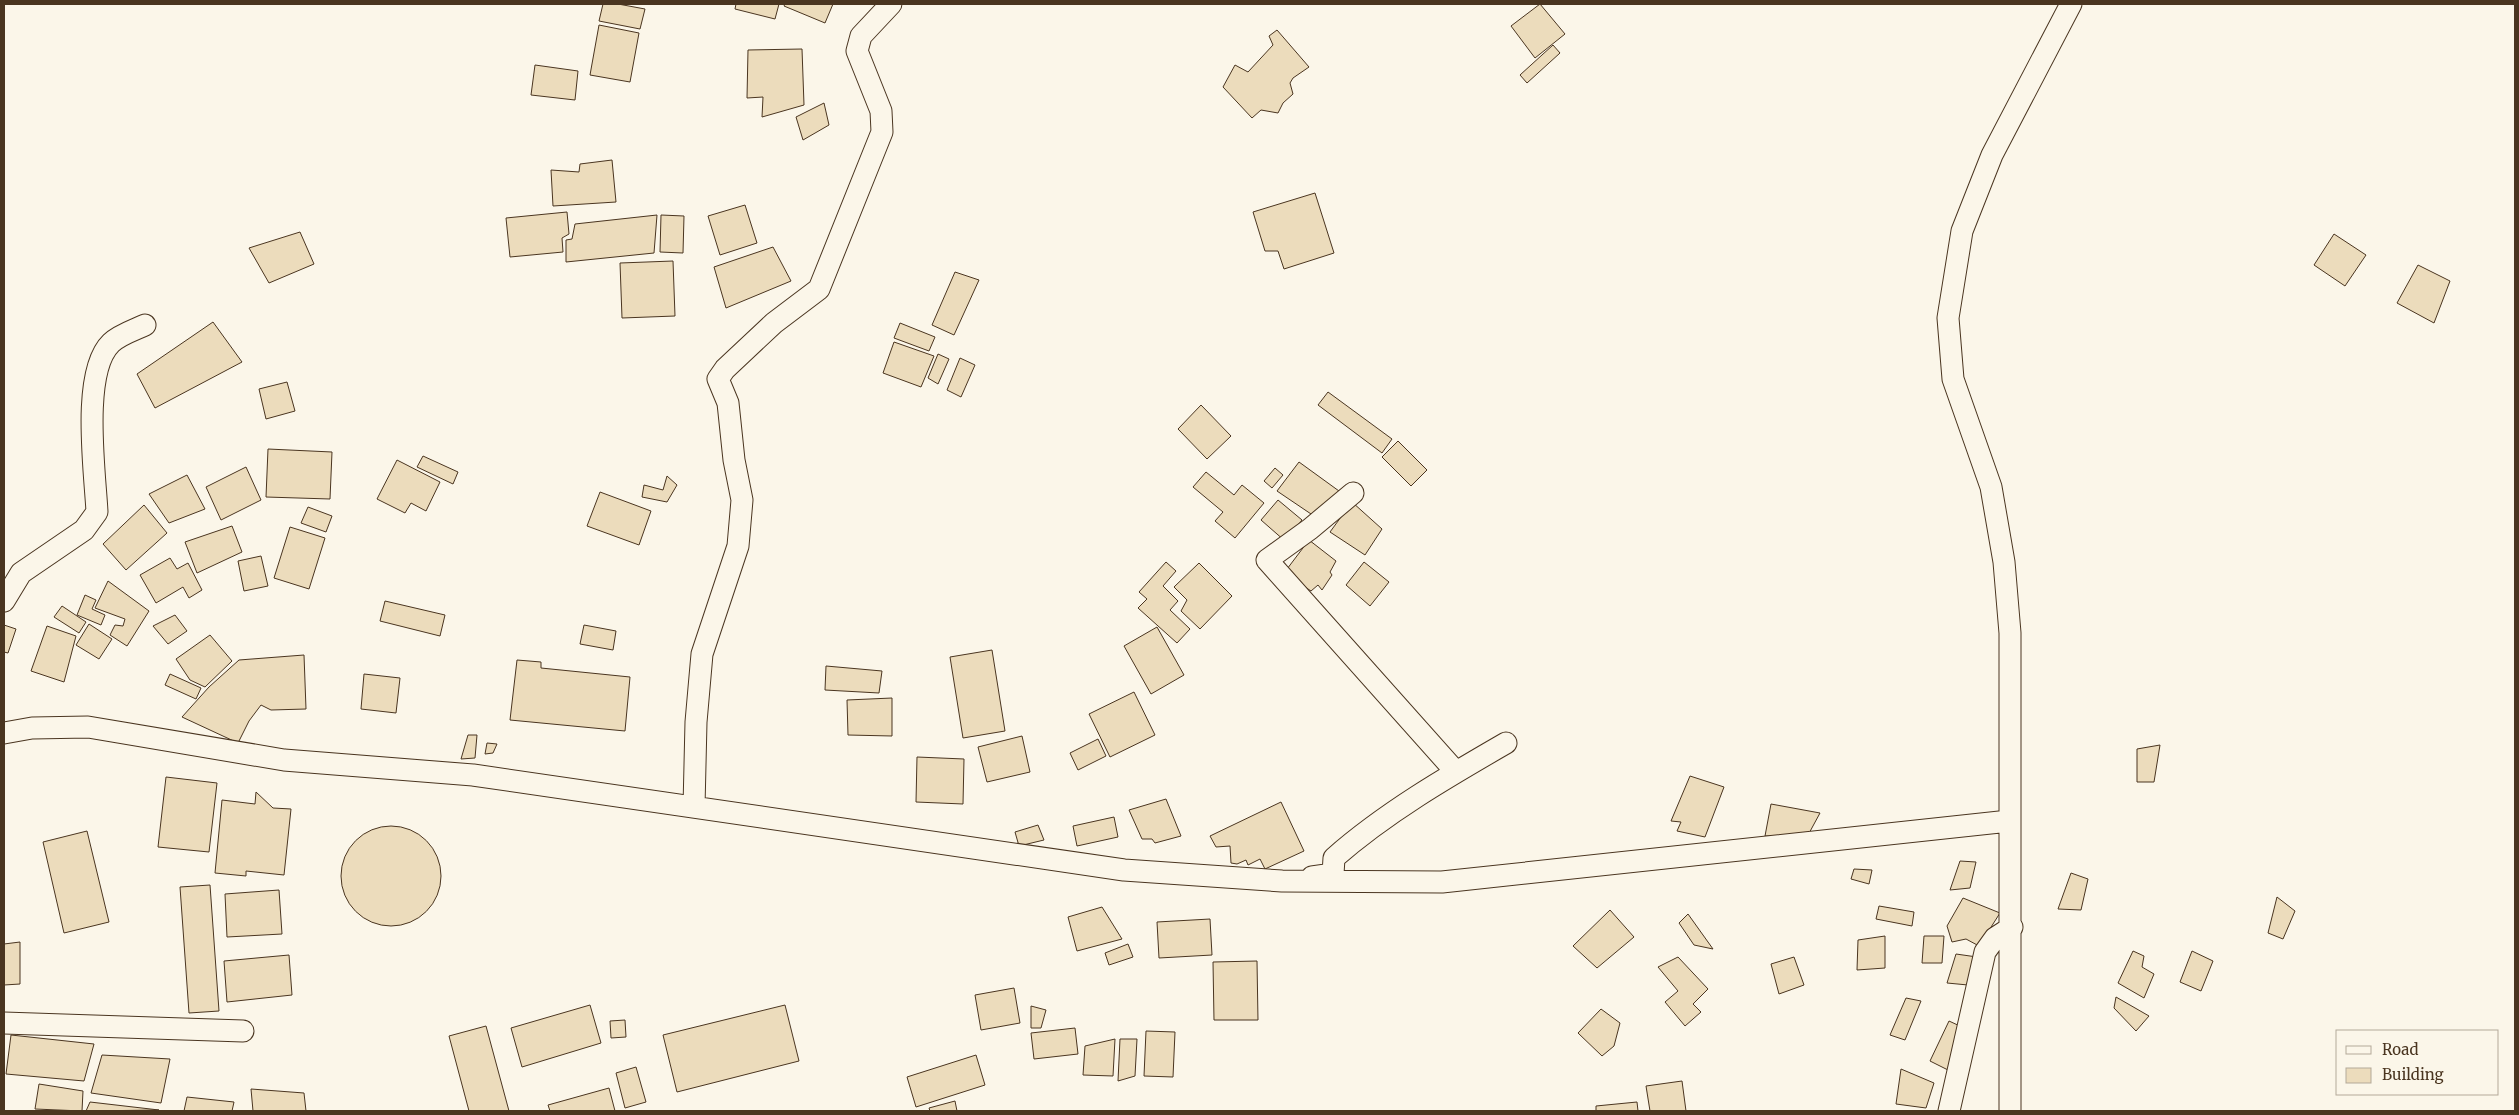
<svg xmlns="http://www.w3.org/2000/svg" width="2519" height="1115" viewBox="0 0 2519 1115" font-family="Merriweather,serif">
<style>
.building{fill:#ecdcbc;stroke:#4a3520}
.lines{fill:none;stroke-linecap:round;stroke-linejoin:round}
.minor-casing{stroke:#4a3520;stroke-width:23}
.minor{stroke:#fbf6e9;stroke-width:21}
</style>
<rect width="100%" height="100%" fill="#fbf6e9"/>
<path class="building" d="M603 4H618L645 9 640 29 599 21Z
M736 4H779L775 19 735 9Z
M785 4H833L825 23 784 6Z
M1540 4 1565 34 1535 58 1511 26Z
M599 25 639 33 630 82 590 75Z
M1277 30 1309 67 1293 78 1290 83 1293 94 1283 103 1278 113 1261 110 1252 118 1223 87 1235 65 1248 72 1273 45 1269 36Z
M1553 45 1560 53 1527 83 1520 75Z
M802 49 804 105 762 117 763 97 747 98 748 50Z
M535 65 578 71 575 100 531 95Z
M824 103 829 125 803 140 796 117Z
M612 160 616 202 553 206 551 170 579 172 580 164Z
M1315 193 1334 253 1284 269 1278 251H1265L1253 212Z
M745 205 757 243 720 255 708 216Z
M567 212 569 234 562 238 563 252 510 257 506 218Z
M657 215 654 253 566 262V240L572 239 575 224Z
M661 215 684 216 683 253 660 252Z
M300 232 314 264 269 283 249 248Z
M2334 234 2366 255 2345 286 2314 265Z
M773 247 791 281 726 308 714 267Z
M673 261 675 316 622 318 620 263Z
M2418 265 2450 281 2434 323 2397 303Z
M955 272 979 280 954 335 932 325Z
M213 322 242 362 155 408 137 374Z
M900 323 935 337 929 351 894 338Z
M894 342 934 356 921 387 883 373Z
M938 354 949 359 938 384 928 378Z
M960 358 975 365 961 397 947 390Z
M287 382 295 411 266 419 259 389Z
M1328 392 1392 439 1382 453 1318 405Z
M1201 405 1231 436 1207 459 1178 429Z
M1398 441 1427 470 1411 486 1382 457Z
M268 449 332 452 330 499 266 497Z
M423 456 458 472 453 484 417 467Z
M397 460 440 482 426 511 411 503 405 513 377 499Z
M1299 462 1339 491 1314 516 1277 491Z
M246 467 261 500 221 520 206 487Z
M1275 468 1283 475 1272 488 1264 481Z
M1206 472 1234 495 1242 485 1264 503 1235 538 1215 521 1223 512 1193 487Z
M187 475 205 509 169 523 149 494Z
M667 476 677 485 667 502 642 497 644 485 663 490Z
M600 492 651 511 639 545 587 526Z
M1278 500 1302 520 1285 541 1261 520Z
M1352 502 1382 529 1365 555 1330 532Z
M144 505 167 533 126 570 103 544Z
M308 507 332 516 326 532 301 523Z
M232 526 242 552 197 573 185 542Z
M290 527 325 538 309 589 274 578Z
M1309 540 1336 561 1330 572 1332 575 1322 590 1318 585 1311 591 1284 573Z
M261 556 268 586 244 591 238 561Z
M170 558 177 569 188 563 202 590 189 598 183 587 156 603 140 575Z
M1166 562 1176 571 1163 586 1178 601 1170 610 1190 629 1177 643 1138 608 1147 599 1139 592Z
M1364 562 1389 582 1370 606 1346 585Z
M1199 563 1232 596 1200 629 1181 611 1187 600 1174 587Z
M108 581 149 611 127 646 110 635 115 625 123 626 125 619 95 608Z
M85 595 96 600 92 609 105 615 101 625 77 615Z
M385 601 445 615 440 636 380 621Z
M62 606 86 622 79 633 54 617Z
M175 615 187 631 168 644 153 626Z
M89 624 112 639 99 659 76 645Z
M4 625 16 629 8 653 4 652Z
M584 625 616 631 613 650 580 644Z
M47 626 76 636 64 682 31 671Z
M1157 627 1184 675 1151 694 1124 646Z
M210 635 232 661 205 687 190 680 176 659Z
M992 650 1005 731 963 738 950 657Z
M304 655 306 709 271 710 261 705 249 721 238 743 182 717 209 687 239 660Z
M517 660 541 662V668L630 677 625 731 510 720Z
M826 666 882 671 879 693 825 690Z
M170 674 201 688 196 699 165 685Z
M364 674 400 678 396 713 361 709Z
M1134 692 1155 735 1110 757 1089 714Z
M892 698V736L848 735 847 700Z
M468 735H477L475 758 461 759Z
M1022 736 1030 772 987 782 978 747Z
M1098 739 1106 756 1078 770 1070 753Z
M487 743 497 744 493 753 485 754Z
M2160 745 2154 782H2137V749Z
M917 757 964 759 963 804 916 802Z
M1690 776 1724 787 1705 837 1677 831 1681 822 1671 821Z
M166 777 217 783 209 852 158 847Z
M256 792 273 808 291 809 284 875 246 871V876L215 873 222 800 255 804Z
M1166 799 1181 836 1155 843 1152 839H1142L1129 810Z
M1281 802 1304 851 1265 869 1260 859 1248 865 1246 860 1237 864 1231 863 1230 846 1216 847 1210 836Z
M1771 804 1820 813 1807 837 1765 836Z
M1114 817 1118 837 1077 846 1073 826Z
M1038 825 1044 840 1019 846 1015 832Z
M341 876a50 50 0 1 1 100 0a50 50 0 1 1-100 0Z
M87 831 109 922 64 933 43 842Z
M1960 861 1976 862 1970 888 1950 890Z
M1854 869 1872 870 1869 884 1851 879Z
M2071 873 2088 879 2081 910 2058 909Z
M210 885 219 1011 189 1013 180 887Z
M279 890 282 934 227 937 225 894Z
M2277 897 2295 911 2283 939 2268 933Z
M1963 898 2000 913 1979 946 1966 939 1952 942 1947 926Z
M1879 906 1914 912 1912 926 1876 919Z
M1102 907 1122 939 1077 951 1068 917Z
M1610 910 1634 937 1597 968 1573 946Z
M1688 914 1713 949 1694 945 1679 923Z
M1210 919 1212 955 1159 958 1157 922Z
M1885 936V968L1857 970 1858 940Z
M1924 936H1944L1942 963H1922Z
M20 942V984L4 985V944Z
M1128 944 1133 957 1109 965 1105 953Z
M2133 951 2144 956 2142 967 2154 974 2144 998 2118 983Z
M2192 951 2213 961 2201 991 2180 982Z
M1956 954 1977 957 1968 985 1947 983Z
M289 955 292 995 227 1002 224 961Z
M1678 957 1708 989 1693 1004 1701 1012 1685 1026 1665 1002 1678 991 1658 967Z
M1794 957 1804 985 1779 994 1771 964Z
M1257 961 1258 1020H1214L1213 962Z
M1014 988 1020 1023 981 1030 975 995Z
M2116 997 2149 1016 2136 1031 2114 1008Z
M1906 998 1921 1001 1905 1040 1890 1035Z
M590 1005 601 1043 522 1067 511 1028Z
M785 1005 799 1061 677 1092 663 1035Z
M1031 1006 1046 1010 1041 1028H1031Z
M1601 1009 1620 1023 1614 1046 1602 1056 1578 1033Z
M625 1020 626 1037 611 1038 610 1021Z
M1949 1021 1962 1027 1948 1070 1930 1061Z
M486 1026 509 1111H469L449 1036Z
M1075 1028 1078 1054 1034 1059 1031 1033Z
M1146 1031 1175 1032 1173 1077 1144 1076Z
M11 1035 94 1044 84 1081 6 1074Z
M1115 1039 1113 1076 1083 1075 1085 1046Z
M1120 1039H1137L1135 1076 1118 1081Z
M102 1055 170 1059 161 1103 91 1093Z
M976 1055 985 1085 916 1107 907 1077Z
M636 1067 646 1102 625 1108 616 1073Z
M1901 1069 1934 1083 1926 1108 1896 1104Z
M1682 1081 1686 1111H1650L1646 1086Z
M39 1084 83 1091 82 1111 35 1109Z
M609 1088 615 1111H550L548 1105Z
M251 1089 304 1093 306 1111H253Z
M187 1097 234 1102 232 1111H184Z
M955 1101 957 1111H930L929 1108Z
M90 1102 159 1110 86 1111Z
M1637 1102 1638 1111H1596V1106Z"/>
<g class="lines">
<g class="minor-casing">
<path id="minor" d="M1353 493 1310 529 1267 560 1456 772
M4 601 21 573 84 530 97 512C95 472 81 372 111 343 119 335 134 330 145 325
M4 733 32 728 88 727 284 760 473 775 1124 870 1282 881 1442 882 2009 821
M694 807 696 722 702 654 738 546 742 500 734 460 728 403 718 379 725 369 774 323 819 289 882 132 881 111 857 51 861 36 891 4
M1312 877 1333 874 1334 858C1385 813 1447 777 1506 743
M4 1023 243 1031
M1949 1111 1985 952 1995 938 2012 927
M2010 1111V633L2004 562 1991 487 1953 379 1948 318 1962 231 1992 155 2071 4"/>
</g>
<use href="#minor" class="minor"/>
</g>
<rect width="2519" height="1115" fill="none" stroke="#4a3520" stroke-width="10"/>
<rect x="2336" y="1030" width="162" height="65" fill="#fbf6e9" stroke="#b4a999"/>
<rect x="2346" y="1046" width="25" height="8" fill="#fbf6e9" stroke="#b4a999"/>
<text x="2382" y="1055" font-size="15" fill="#4a3520">Road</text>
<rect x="2346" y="1068" width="25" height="15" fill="#ecdcbc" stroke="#b4a999"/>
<text x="2382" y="1080" font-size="15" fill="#4a3520">Building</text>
</svg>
